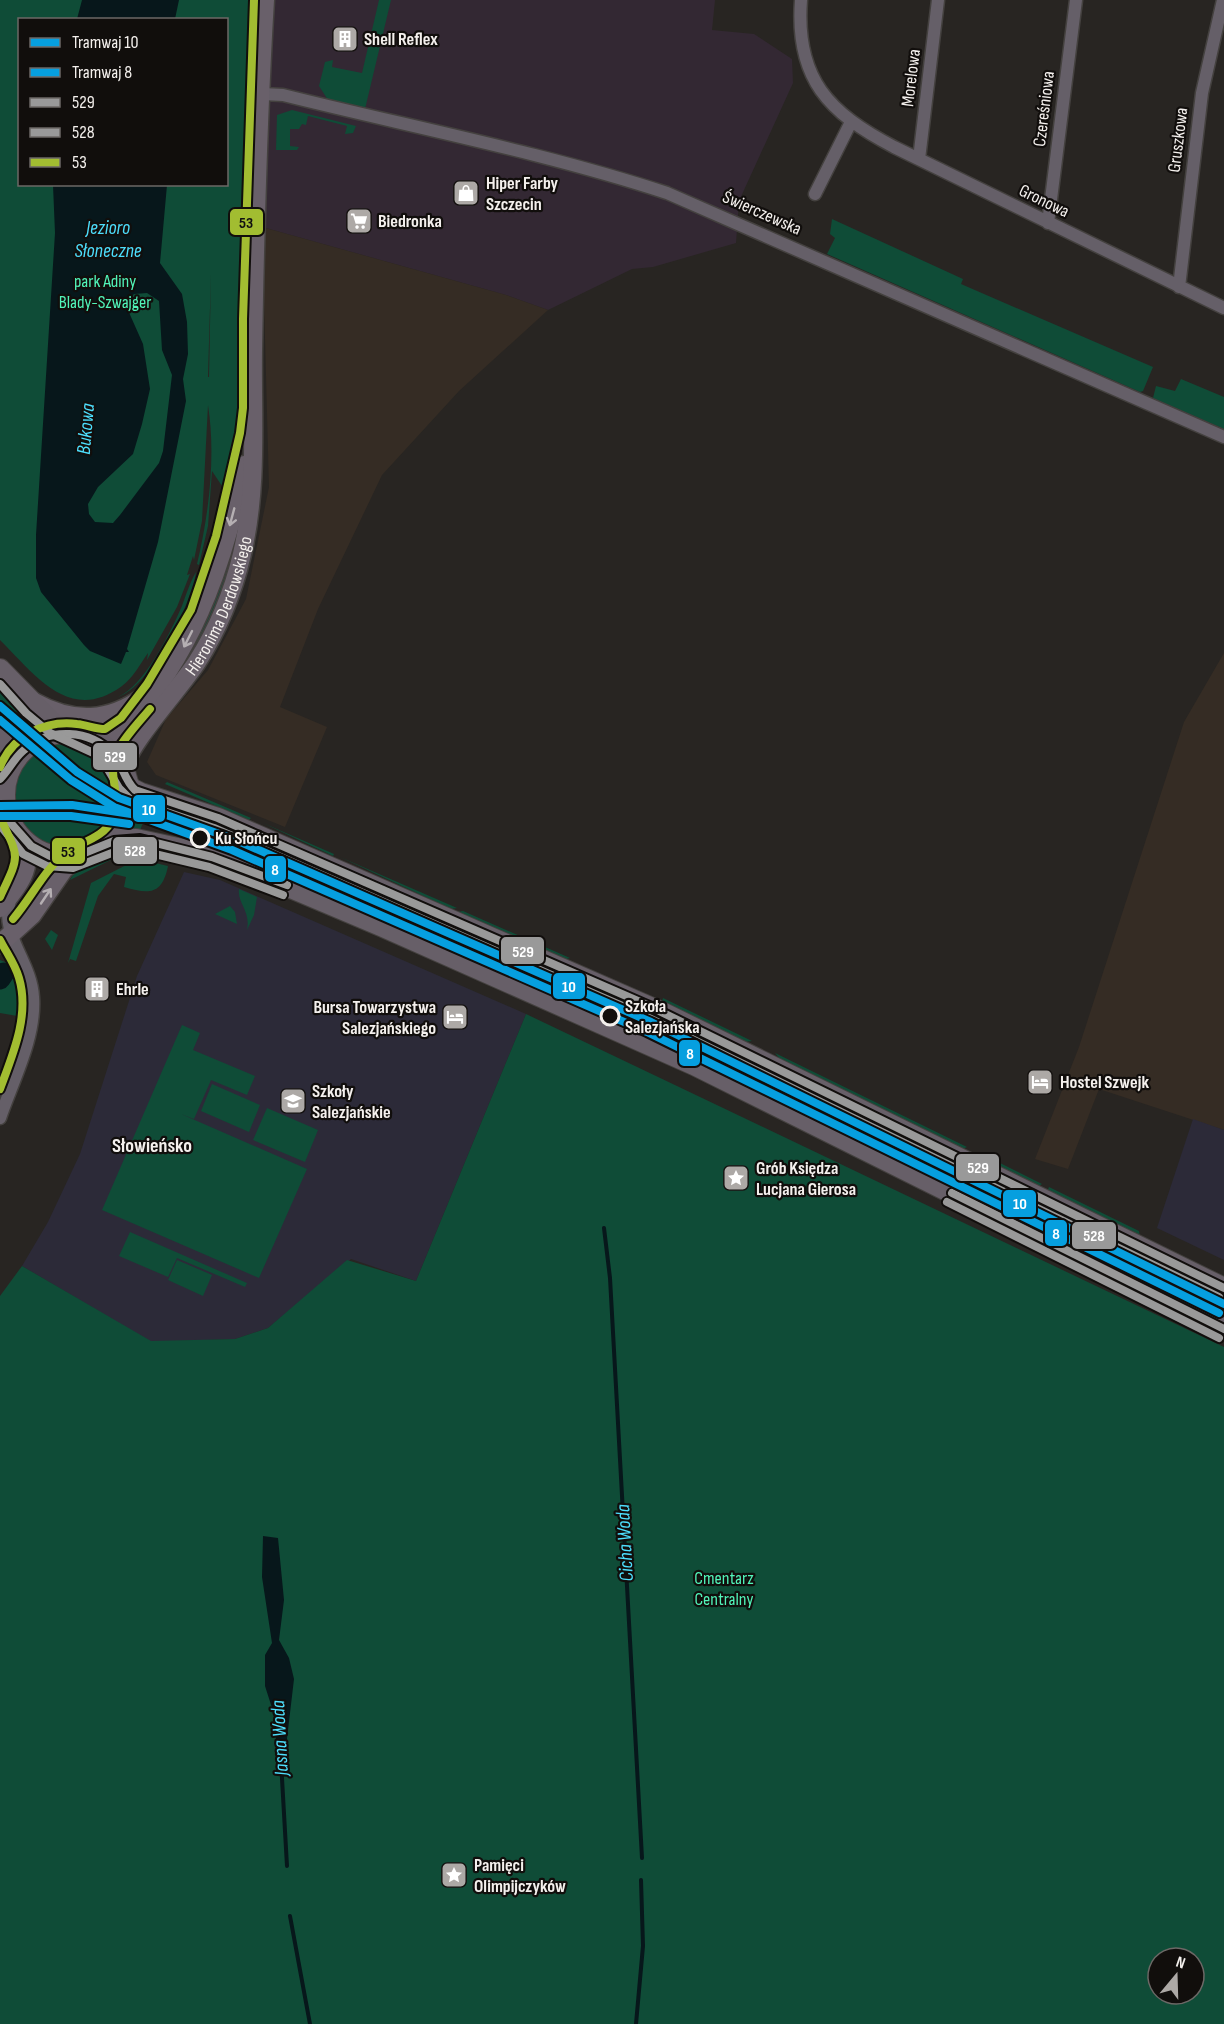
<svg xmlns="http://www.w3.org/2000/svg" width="1224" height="2024" viewBox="0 0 1224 2024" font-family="'Sofia Sans Condensed',sans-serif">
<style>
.commercial{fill:#332833}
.built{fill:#352c24}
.education{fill:#2c2a38}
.green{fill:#0f4c37;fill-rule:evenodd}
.water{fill:#07171b;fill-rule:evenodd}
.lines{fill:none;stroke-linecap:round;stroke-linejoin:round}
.stream{stroke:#07171b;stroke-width:4}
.river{stroke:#07171b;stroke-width:21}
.minor-casing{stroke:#44413f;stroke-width:15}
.tertiary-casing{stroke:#44413f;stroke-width:18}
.secondary-casing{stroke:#44413f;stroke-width:21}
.primary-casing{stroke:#44413f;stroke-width:22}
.minor{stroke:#655f68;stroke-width:12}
.tertiary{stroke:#655f68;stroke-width:15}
.secondary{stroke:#69606a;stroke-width:18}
.primary{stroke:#675f68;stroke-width:20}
.bus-1-casing{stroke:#110e0c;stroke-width:12}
.bus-2-casing{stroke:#110e0c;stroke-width:12}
.bus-3-casing{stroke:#110e0c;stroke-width:12}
.bus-1{stroke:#999;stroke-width:8}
.bus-2{stroke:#999;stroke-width:8}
.bus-3{stroke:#a2bd31;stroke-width:8}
.tram-1-casing{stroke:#110e0c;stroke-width:12}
.tram-2-casing{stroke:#110e0c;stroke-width:12}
.tram-1{stroke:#069fdf;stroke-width:8}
.tram-2{stroke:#069fdf;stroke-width:8}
.oneway{stroke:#b5afb2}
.stop-dot{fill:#110e0c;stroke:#f4f0ed;stroke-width:3}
.labels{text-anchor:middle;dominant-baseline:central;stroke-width:4.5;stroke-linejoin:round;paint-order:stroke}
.poi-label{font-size:18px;font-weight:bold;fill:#f4f0ed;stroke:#110e0c;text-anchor:start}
.street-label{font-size:18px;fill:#f4f0ed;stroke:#110e0c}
.park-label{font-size:18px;fill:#51f4b9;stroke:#110e0c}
.stop-label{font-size:18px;font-weight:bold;fill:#f4f0ed;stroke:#110e0c;text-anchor:start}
.water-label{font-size:20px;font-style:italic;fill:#4ddefc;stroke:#110e0c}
.neighbourhood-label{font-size:20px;font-weight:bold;fill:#f4f0ed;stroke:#110e0c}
.line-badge{stroke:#110e0c;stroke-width:2}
.badge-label{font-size:16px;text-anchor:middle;font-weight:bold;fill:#fff}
.pale-badge-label{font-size:16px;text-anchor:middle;font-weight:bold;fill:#111}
</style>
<rect width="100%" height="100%" fill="#282522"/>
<path class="commercial" d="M271 0H715L712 30 754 34 792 59 793 83 739 201 736 243 653 267 632 269 548 310 506 295 262 227Z"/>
<path class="built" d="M262 227 506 295 548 310 459 391 382 475 318 609 280 707 327 727 285 827 156 775 147 762 166 719 208 670 246 599 269 487Z
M1224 653V1130L1099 1089 1068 1169 1035 1159 1079 1047 1184 722Z"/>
<path class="education" d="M184 872 220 880 526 1014 416 1281 351 1259 268 1328 235 1339 151 1342 22 1266 48 1222 80 1154 137 976Z
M1193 1119 1224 1130V1260L1157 1228Z"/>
<path class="green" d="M0 0H256L244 376 238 441 226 492 212 471 208 526 199 565 197 564C209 514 216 456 208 405L202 521 194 560 193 556 187 575 190 574 177 607 147 660 148 653C140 664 133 678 122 686 70 724 36 676 0 640ZM20 20H226V184H20ZM211 273 209 377H208Z
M379 0H391L365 109 328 100 319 86 325 62 333 60 332 67 362 73Z
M292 110 356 126 353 133 345 134 347 126 308 116 306 125 302 124 299 129H290V146L299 147 297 150H276L277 115Z
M832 219 963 279 961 284 1153 367 1143 391 1140 392 827 254 835 238 830 234Z
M1181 379 1224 397V429L1153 398 1156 386 1175 391Z
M242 515 223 599 194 654 154 703Z
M196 572C192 603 150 687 118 697 145 685 170 633 182 606 186 595 190 582 196 572Z
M0 678 27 705 0 724Z
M37 716 44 726 28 733 16 743 8 737Z
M13 795a54 54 0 1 1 108 0a54 54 0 1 1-108 0Z
M167 782 251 818 249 820 165 784Z
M138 801 151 802 139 833 130 830Z
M263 823 334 854 333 856Z
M264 843 563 978V981L262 848Z
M134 845 133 849 70 880C79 862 115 849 134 845Z
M340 857 457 908 451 909Z
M138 859 168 866C162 896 148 894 124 887L126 877 114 874 98 896 76 961 70 959 68 963 91 883Z
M257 859 560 991 556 994 254 865Z
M36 880 46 884 15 921C12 908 29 891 36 880Z
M239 889 257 897 254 915 247 930C251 911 237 903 239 889Z
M230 906 235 912 237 924 215 914Z
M463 911 570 958 563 960 451 913Z
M51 930 58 935 52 950 45 939Z
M0 960 12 965C22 981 26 998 23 1017L0 1013Z
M663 998 752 1041 745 1042 661 1005Z
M526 1014 1224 1347V2024H0V1296L22 1266 151 1341 235 1339 268 1328 347 1260 416 1281ZM1158 1958H1194V1994H1158Z
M182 1025 200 1033 193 1050 255 1076 247 1095 211 1080 194 1119 181 1114 307 1169 259 1278 102 1210Z
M644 1029 734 1072 732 1074 642 1034Z
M775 1053 967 1147 960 1150 784 1064Z
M765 1072 1224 1294V1302L763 1074Z
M758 1083 1224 1314V1321L758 1086Z
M212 1084 260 1105 249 1132 201 1111Z
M267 1108 318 1130 305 1162 253 1140Z
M980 1153 1042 1184 1037 1187 982 1162Z
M1049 1187 1139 1231 1140 1237 1047 1192Z
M130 1232 247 1283 245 1287 177 1258 168 1277 119 1256Z
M177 1260 212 1275 203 1296 168 1280Z"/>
<path class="water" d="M82 0H179L175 19H77Z
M53 185H167L160 263 182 294 187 322 188 354 183 379 186 401 158 542 127 649 129 652H126L121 664 90 651 84 645 41 592 36 578V535L55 233ZM147 293 159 301 162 350 172 375 163 451 159 463 120 515 113 523 95 522 89 514 88 504 98 487 133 454 142 424 150 389 143 344 127 308 128 300 134 294Z
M263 1536 278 1538 284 1600 279 1640 289 1658 294 1679 284 1764 279 1766 273 1711 265 1686V1655L272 1643 262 1577Z"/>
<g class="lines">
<path class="stream" d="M604 1228 610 1278 642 1858
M281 1761 287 1866
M290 1916 310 2024
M636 2024 643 1946 641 1880"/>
<path class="river" d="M0 979 4 973"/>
<g class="minor-casing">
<path id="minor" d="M801 0C795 79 829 113 894 147L1224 308
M262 94 283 95C411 127 542 152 667 193L1224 437
M919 159 938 0
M815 194 851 122
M1048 223 1076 0
M1179 287 1202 93 1223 0
M562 1005 576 974
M740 1088 756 1057
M0 1118C13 1080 36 1037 33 997 31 961 0 936 10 900"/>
</g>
<g class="tertiary-casing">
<path id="tertiary" d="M0 779 9 771
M0 811 8 817"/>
</g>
<g class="secondary-casing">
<g id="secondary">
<path d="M34 702C74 724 109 722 145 696"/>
<path d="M90 738C114 745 125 728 138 712 198 641 226 554 244 465"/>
<path id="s1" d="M124 770C124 748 182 686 197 662 218 629 233 592 242 554 258 487 252 418 253 350 255 233 258 116 265 0"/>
<path d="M0 908C17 888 35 867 23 840"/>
<path d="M0 944 32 915 64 869 81 856"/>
</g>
</g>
<g class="primary-casing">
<path id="primary" d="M0 669 54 724 74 733
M5 795a62 62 0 1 1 124 0a62 62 0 1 1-124 0Z
M0 739 10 753 11 767
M127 781 131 788 141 793 218 818 666 1014 1224 1288
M102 846 120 840 136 839 215 856 381 926 694 1065 1224 1329"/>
</g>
<use href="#minor" class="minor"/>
<use href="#tertiary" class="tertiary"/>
<use href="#secondary" class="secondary"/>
<use href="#primary" class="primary"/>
<g class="bus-1-casing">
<path id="bus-1" d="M0 779C9 770 14 758 24 750 49 727 90 729 113 754 123 765 124 780 135 790L218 818 647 1005 1224 1288
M0 811 31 846 50 856 72 858 114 841 140 839 212 857 287 885
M952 1193 1224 1329"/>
</g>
<g class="bus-2-casing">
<path id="bus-2" d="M0 684 26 713 50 733 100 756 119 788 131 800 214 828 643 1015 1219 1297
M0 825 23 854 47 866 73 868 117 851 138 850 209 867 283 895
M947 1202 1219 1338"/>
</g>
<g class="bus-3-casing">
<path id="bus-3" d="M0 767C12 736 45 720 77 724 87 725 96 729 105 729L121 718 147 684 191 610 216 536 240 433 243 408V319L254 0
M0 817C20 860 20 854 0 897
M13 919C31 898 43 872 64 854 79 842 103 839 112 820 123 799 108 779 115 757 119 743 140 721 150 709
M0 940C6 952 15 964 19 978 30 1015 13 1054 0 1089"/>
</g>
<use href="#bus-1" class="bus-1"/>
<use href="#bus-2" class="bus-2"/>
<use href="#bus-3" class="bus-3"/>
<g class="tram-1-casing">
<path id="tram-1" d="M0 706 77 772 119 798 236 840 651 1022 1224 1304
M0 806 72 805 131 814"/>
</g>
<g class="tram-2-casing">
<path id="tram-2" d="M0 720 71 780 114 807 232 850 647 1032 1219 1313
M0 816H71L129 824"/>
</g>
<use href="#tram-1" class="tram-1"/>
<use href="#tram-2" class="tram-2"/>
</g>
<defs><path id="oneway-shaft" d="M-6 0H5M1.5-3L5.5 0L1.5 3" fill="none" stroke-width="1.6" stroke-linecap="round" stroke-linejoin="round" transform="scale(1.5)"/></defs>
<g class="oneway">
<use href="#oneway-shaft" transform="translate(232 517) rotate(105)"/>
<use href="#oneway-shaft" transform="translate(188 639) rotate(117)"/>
<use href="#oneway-shaft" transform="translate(46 896) rotate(-56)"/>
</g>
<defs>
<g id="building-square" transform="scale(1.35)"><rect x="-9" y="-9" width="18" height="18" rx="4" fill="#ada9a6" stroke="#110e0c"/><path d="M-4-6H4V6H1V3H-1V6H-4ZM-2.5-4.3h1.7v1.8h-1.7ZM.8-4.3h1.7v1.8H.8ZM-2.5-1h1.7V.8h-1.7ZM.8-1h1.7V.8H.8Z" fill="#fff"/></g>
<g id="shop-square" transform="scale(1.35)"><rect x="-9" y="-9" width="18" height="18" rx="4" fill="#ada9a6" stroke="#110e0c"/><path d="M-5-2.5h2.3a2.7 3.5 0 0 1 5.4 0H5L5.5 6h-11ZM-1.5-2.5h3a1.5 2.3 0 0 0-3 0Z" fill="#fff"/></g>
<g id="supermarket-square" transform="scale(1.35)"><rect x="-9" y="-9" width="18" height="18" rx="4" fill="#ada9a6" stroke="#110e0c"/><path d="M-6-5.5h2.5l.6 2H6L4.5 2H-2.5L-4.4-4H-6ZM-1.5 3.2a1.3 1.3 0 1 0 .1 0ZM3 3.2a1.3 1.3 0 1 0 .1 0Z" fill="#fff"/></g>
<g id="hotel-square" transform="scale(1.35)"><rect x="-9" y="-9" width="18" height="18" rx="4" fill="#ada9a6" stroke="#110e0c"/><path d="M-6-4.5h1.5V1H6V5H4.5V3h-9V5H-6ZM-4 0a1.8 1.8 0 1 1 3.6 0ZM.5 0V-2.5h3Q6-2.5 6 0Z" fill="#fff"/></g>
<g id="school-square" transform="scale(1.35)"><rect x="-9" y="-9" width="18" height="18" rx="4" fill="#ada9a6" stroke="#110e0c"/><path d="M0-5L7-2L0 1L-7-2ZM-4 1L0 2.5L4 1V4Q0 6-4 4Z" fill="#fff"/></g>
<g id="sight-square" transform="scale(1.35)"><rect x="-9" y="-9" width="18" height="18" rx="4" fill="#ada9a6" stroke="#110e0c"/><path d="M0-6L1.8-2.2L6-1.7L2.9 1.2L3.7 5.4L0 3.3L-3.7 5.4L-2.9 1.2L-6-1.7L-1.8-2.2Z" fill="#fff"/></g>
</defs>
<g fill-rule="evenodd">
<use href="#building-square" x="345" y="39"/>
<use href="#shop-square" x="466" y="193"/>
<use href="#supermarket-square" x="359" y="221"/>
<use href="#building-square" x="97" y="989"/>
<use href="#hotel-square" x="455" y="1017"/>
<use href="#hotel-square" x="1040" y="1082"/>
<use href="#school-square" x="293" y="1101"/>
<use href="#sight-square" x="736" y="1178"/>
<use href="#sight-square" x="454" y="1875"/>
</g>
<g class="stop-dot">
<circle cx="200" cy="838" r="9"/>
<circle cx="610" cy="1016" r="9"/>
</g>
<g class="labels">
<g class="poi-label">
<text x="364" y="39">Shell Reflex</text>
<text x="486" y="183">Hiper Farby<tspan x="486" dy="21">Szczecin</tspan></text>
<text x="378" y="221">Biedronka</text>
<text x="116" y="989">Ehrle</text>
<text x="436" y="1007" text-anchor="end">Bursa Towarzystwa<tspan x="436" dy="21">Salezjańskiego</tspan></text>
<text x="1060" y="1082">Hostel Szwejk</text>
<text x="312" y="1091">Szkoły<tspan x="312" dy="21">Salezjańskie</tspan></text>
<text x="756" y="1168">Grób Księdza<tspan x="756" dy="21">Lucjana Gierosa</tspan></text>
<text x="474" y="1865">Pamięci<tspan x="474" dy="21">Olimpijczyków</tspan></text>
</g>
<g class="street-label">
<text transform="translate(911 78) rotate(-83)">Morelowa</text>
<text transform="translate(1044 109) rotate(-83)">Czereśniowa</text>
<text transform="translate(1178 140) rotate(-83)">Gruszkowa</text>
<text transform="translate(1044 201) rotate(26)">Gronowa</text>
<text transform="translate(762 213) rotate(24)">Świerczewska</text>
<text stroke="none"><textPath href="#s1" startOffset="192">Hieronima Derdowskiego</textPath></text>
</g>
<g class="park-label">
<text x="105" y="281">park Adiny<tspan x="105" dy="21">Blady-Szwajger</tspan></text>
<text x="724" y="1578">Cmentarz<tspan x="724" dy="21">Centralny</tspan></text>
</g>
<g class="stop-label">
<text x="215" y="838">Ku Słońcu</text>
<text x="625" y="1006">Szkoła<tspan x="625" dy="21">Salezjańska</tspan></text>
</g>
<g class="water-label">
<text x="108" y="228">Jezioro<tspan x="108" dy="23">Słoneczne</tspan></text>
<text transform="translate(86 429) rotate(-85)">Bukowa</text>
<text transform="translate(625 1543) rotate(-93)">Cicha Woda</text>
<text transform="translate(280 1738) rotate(-93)">Jasna Woda</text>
</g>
<g class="neighbourhood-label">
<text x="152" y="1146">Słowieńsko</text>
</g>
</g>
<g class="line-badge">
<rect x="229" y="208" width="35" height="28" rx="6" fill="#a2bd31"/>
<rect x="92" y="742" width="46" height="29" rx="6" fill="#999"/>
<rect x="132" y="794" width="34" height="29" rx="6" fill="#069fdf"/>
<rect x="112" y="836" width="46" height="29" rx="6" fill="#999"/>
<rect x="51" y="837" width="35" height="28" rx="6" fill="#a2bd31"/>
<rect x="264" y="855" width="23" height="28" rx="6" fill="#069fdf"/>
<rect x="500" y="936" width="45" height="29" rx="6" fill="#999"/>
<rect x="552" y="972" width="34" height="28" rx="6" fill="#069fdf"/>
<rect x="678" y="1039" width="23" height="28" rx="6" fill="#069fdf"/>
<rect x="955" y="1153" width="45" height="29" rx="6" fill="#999"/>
<rect x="1002" y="1189" width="35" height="29" rx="6" fill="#069fdf"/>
<rect x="1044" y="1219" width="24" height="28" rx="6" fill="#069fdf"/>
<rect x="1071" y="1221" width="46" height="29" rx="6" fill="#999"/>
</g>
<g class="badge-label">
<text x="115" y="762">529</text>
<text x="149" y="815">10</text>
<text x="135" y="856">528</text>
<text x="275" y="875">8</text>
<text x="523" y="957">529</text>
<text x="569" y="992">10</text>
<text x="690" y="1059">8</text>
<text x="978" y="1173">529</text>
<text x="1020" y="1209">10</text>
<text x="1056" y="1239">8</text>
<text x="1094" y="1241">528</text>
</g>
<g class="pale-badge-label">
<text x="246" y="228">53</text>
<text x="68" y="857">53</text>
</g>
<rect x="18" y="18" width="210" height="168" fill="#110e0c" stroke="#6c6866" stroke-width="1.5"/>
<rect x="30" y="38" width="30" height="9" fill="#069fdf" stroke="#6c6866" stroke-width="1.5"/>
<text x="72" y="48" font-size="18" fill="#f4f0ed">Tramwaj 10</text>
<rect x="30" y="68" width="30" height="9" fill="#069fdf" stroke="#6c6866" stroke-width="1.5"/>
<text x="72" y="78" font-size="18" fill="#f4f0ed">Tramwaj 8</text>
<rect x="30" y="98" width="30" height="9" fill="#999999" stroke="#6c6866" stroke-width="1.5"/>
<text x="72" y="108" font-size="18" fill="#f4f0ed">529</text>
<rect x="30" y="128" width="30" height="9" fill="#999999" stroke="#6c6866" stroke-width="1.5"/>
<text x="72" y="138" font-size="18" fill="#f4f0ed">528</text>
<rect x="30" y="158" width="30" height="9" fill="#a2bd31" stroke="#6c6866" stroke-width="1.5"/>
<text x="72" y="168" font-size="18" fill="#f4f0ed">53</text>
<g transform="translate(1176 1976) rotate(19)"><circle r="28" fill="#110e0c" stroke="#6c6866" stroke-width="1.5"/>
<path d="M0-4.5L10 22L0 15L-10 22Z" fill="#ada9a6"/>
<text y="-9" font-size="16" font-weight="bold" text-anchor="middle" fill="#f4f0ed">N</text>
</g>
</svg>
